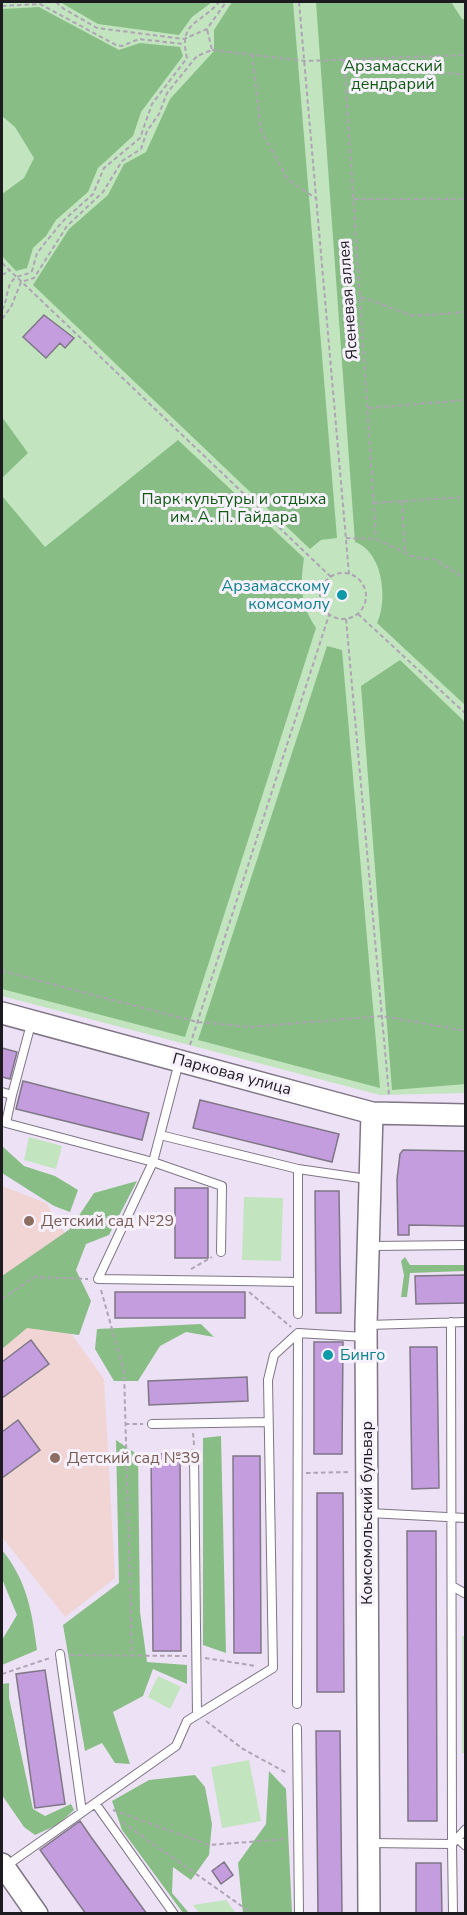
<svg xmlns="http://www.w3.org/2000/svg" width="467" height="1915" viewBox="0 0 467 1915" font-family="'Nunito Sans',sans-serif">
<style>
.education{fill:#f0d5d4}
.green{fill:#c2e4bf}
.forest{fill:#88be85}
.building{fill:#c39ddd;stroke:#7f7686;stroke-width:1.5}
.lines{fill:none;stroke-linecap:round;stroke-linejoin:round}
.lane-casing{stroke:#7f7586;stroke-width:10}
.secondary-casing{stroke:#7f7586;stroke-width:24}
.path{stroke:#aea5b4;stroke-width:2;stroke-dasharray:4.5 3;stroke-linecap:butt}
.lane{stroke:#fff;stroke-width:8}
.secondary{stroke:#fff;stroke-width:21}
.culture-dot{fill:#0f9aa8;stroke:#f7f1fc;stroke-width:2}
.education-dot{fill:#8d6e63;stroke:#f7f1fc;stroke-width:2}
.labels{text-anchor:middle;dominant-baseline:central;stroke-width:6;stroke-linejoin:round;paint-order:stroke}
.park-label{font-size:16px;fill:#105c12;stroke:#f7f1fc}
.street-label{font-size:16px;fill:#1d1a20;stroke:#f7f1fc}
.culture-label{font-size:16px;fill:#0d838f;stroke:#f7f1fc;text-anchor:end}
.education-label{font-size:16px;fill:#785e54;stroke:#f7f1fc;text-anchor:start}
</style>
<rect width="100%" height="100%" fill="#ede2f5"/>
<path class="education" d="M2 1186 46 1203 68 1238 2 1285Z
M37 1287 104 1379 115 1578 65 1617 2 1537V1313Z"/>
<path class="green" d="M2 2H465V1093L380 1095 2 996Z
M29 1137 62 1146 56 1169 24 1160Z
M244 1197 283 1198 281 1261 242 1260Z
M462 1636H466L465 1753H462Z
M158 1676 181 1687 170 1709 148 1697Z
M249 1760 261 1821 222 1828 211 1767Z
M226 1900 236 1913H199L193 1905Z"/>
<path class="forest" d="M60 2H212L192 17 179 35 98 24Z
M232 2H293L337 538 321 540 310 549 33 285 69 229 108 195 124 164 146 152 170 99 214 51V30Z
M316 2H451L462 19 465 20V705L377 623C388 599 383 552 355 542Z
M39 7 119 50 140 43 180 47 183 56 141 112 133 136 98 168 88 192 56 220 46 236 33 248 27 268 16 271 2 256V194L24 178 34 158 15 127 2 116V9Z
M2 417 28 453 2 478Z
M178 440 304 558C300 586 300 604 316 628L185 1037 2 989V496L45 547Z
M327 646 342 650 380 1088 198 1040Z
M400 660 465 722 466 1084 392 1090 361 686Z
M2 1146 24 1166 55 1176 78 1190 70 1212 54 1206 2 1173Z
M137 1181 109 1235 86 1244 76 1270 91 1301 79 1335 27 1328 2 1349V1276L70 1229 94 1193Z
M405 1257 410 1265H465V1271L410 1273 407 1297H401L404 1275 401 1261Z
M201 1324 214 1337 186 1332 160 1346 138 1381H114L95 1349 97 1329Z
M221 1436 226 1653 203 1645V1438Z
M116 1440 138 1455 140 1612 147 1662 187 1665V1684L153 1669 143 1696 113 1712 130 1764 115 1763 102 1743 85 1751 63 1625 119 1583Z
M2 1550C27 1581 32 1611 37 1650L2 1665V1640L17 1615 2 1579Z
M9 1683V1698L33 1809 45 1816 71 1804 74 1810 57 1825 35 1835 24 1827 2 1795V1684Z
M269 1771 286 1789 292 1913H243L238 1863 266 1824Z
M195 1775 205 1787 212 1824 209 1855 191 1880 173 1867 172 1893 189 1913H183L122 1830 112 1801 149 1780Z"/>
<path class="building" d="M44 315 74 338 65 348 60 343 46 358 23 337Z
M2 1048 17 1052 10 1079 2 1077Z
M23 1081 149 1113 142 1140 16 1109Z
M200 1100 339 1134 332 1162 193 1128Z
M403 1150 465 1151V1226L409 1225V1235H398L397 1179 400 1154Z
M175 1188H208V1258H175Z
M315 1191H339L341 1313H316Z
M465 1275V1303L416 1304 415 1276Z
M115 1292H245V1318H115Z
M31 1340 49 1364 2 1398V1362Z
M314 1342H343L342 1454H314Z
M410 1347H437L439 1488 412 1489Z
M247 1377 248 1401 149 1405 148 1381Z
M18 1420 40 1450 2 1478V1432Z
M151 1454H180L181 1651H153Z
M233 1456H260L261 1653H234Z
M317 1493H343L344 1692H317Z
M407 1531H436L437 1821H408Z
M45 1670 65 1804 35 1808 16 1674Z
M316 1731H340L342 1914H318Z
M80 1821 91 1837 147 1914H86L48 1861 40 1850Z
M224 1862 233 1875 221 1884 212 1871Z
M416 1863H441L442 1914H416Z"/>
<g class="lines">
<g class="lane-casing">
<path id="lane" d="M2 1092 12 1095 6 1123 153 1162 179 1062
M12 1095 31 1024
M160 1135 298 1169V1314
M298 1169 367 1179
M371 1246 466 1245
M221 1252 222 1186 153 1162 98 1279 298 1282
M451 1322 452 1844
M368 1325 466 1322
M152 1424 268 1422
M194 1454 197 1715
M369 1513 466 1518
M452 1586 466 1594
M60 1654 82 1812
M297 1704 298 1333
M297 1728 299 1914
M95 1803 174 1914
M457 1838 466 1846
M370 1843 452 1844 453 1914
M452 1844 466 1829
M6 1866 176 1746 187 1721 273 1668 268 1380 274 1355 298 1333 365 1337"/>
</g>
<g class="secondary-casing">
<path id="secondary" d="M2 1013 372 1113 466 1115
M2 1864 37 1914
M369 1914 366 1325 372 1113"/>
</g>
<path class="path" d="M2 2H24
M56 2 64 9 97 28 184 39 207 29 226 2
M299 2 349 574
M2 6 40 4 116 45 122 46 139 39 183 44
M212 50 305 61 466 55
M252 54 261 130 288 180 317 199
M344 59 376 539
M344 64 466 75
M354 199H466
M2 263 331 577
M2 275 9 271
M361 297 413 316 466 312
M2 310C8 300 6 286 14 279 20 274 26 276 32 271L37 253 62 222 93 194 104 168 140 138 152 104 187 58C178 21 200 25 219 2
M2 319 11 307 21 282 34 278 67 226 103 192 122 161 141 149 147 131 159 114 167 93 197 56 212 50 207 29
M368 408 466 400
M402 501 405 552
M374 503 466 497
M346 538 376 539 416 558 434 559 466 579
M320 596a23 23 0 1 1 46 0a23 23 0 1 1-46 0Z
M358 614 466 714
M346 619 389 1095
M2 971 197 1022 251 1027 382 1016 466 1031
M190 1045 329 615
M191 1269 212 1257
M101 1290 124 1371 132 1655
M249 1292 291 1327
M2 1299 34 1277 88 1279
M125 1424H143
M193 1433 194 1445
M306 1473 349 1472
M70 1655 187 1656
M205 1658 256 1666
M2 1674 50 1658
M206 1721 243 1749 287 1773
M113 1810 209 1845 287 1839
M122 1822 253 1914"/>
<use href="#lane" class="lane"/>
<use href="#secondary" class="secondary"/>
</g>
<g class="culture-dot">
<circle cx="342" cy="595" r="6"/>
<circle cx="328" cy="1355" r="6"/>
</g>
<g class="education-dot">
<circle cx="29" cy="1221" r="6"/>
<circle cx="55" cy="1458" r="6"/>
</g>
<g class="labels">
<g class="park-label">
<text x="393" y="66">Арзамасский<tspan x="393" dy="18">дендрарий</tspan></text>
<text x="234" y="499">Парк культуры и отдыха<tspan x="234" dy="18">им. А. П. Гайдара</tspan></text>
</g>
<g class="street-label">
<text transform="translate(348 300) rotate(-94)">Ясеневая аллея</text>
<text transform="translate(232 1074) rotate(15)">Парковая улица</text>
<text transform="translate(367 1513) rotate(-90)">Комсомольский бульвар</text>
</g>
<g class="culture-label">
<text x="330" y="586">Арзамасскому<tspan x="330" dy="18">комсомолу</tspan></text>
<text x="340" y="1355" text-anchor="start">Бинго</text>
</g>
<g class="education-label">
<text x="41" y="1221">Детский сад №29</text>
<text x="67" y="1458">Детский сад №39</text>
</g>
</g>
<rect width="467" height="1915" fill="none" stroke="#1d1a20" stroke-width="6"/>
</svg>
